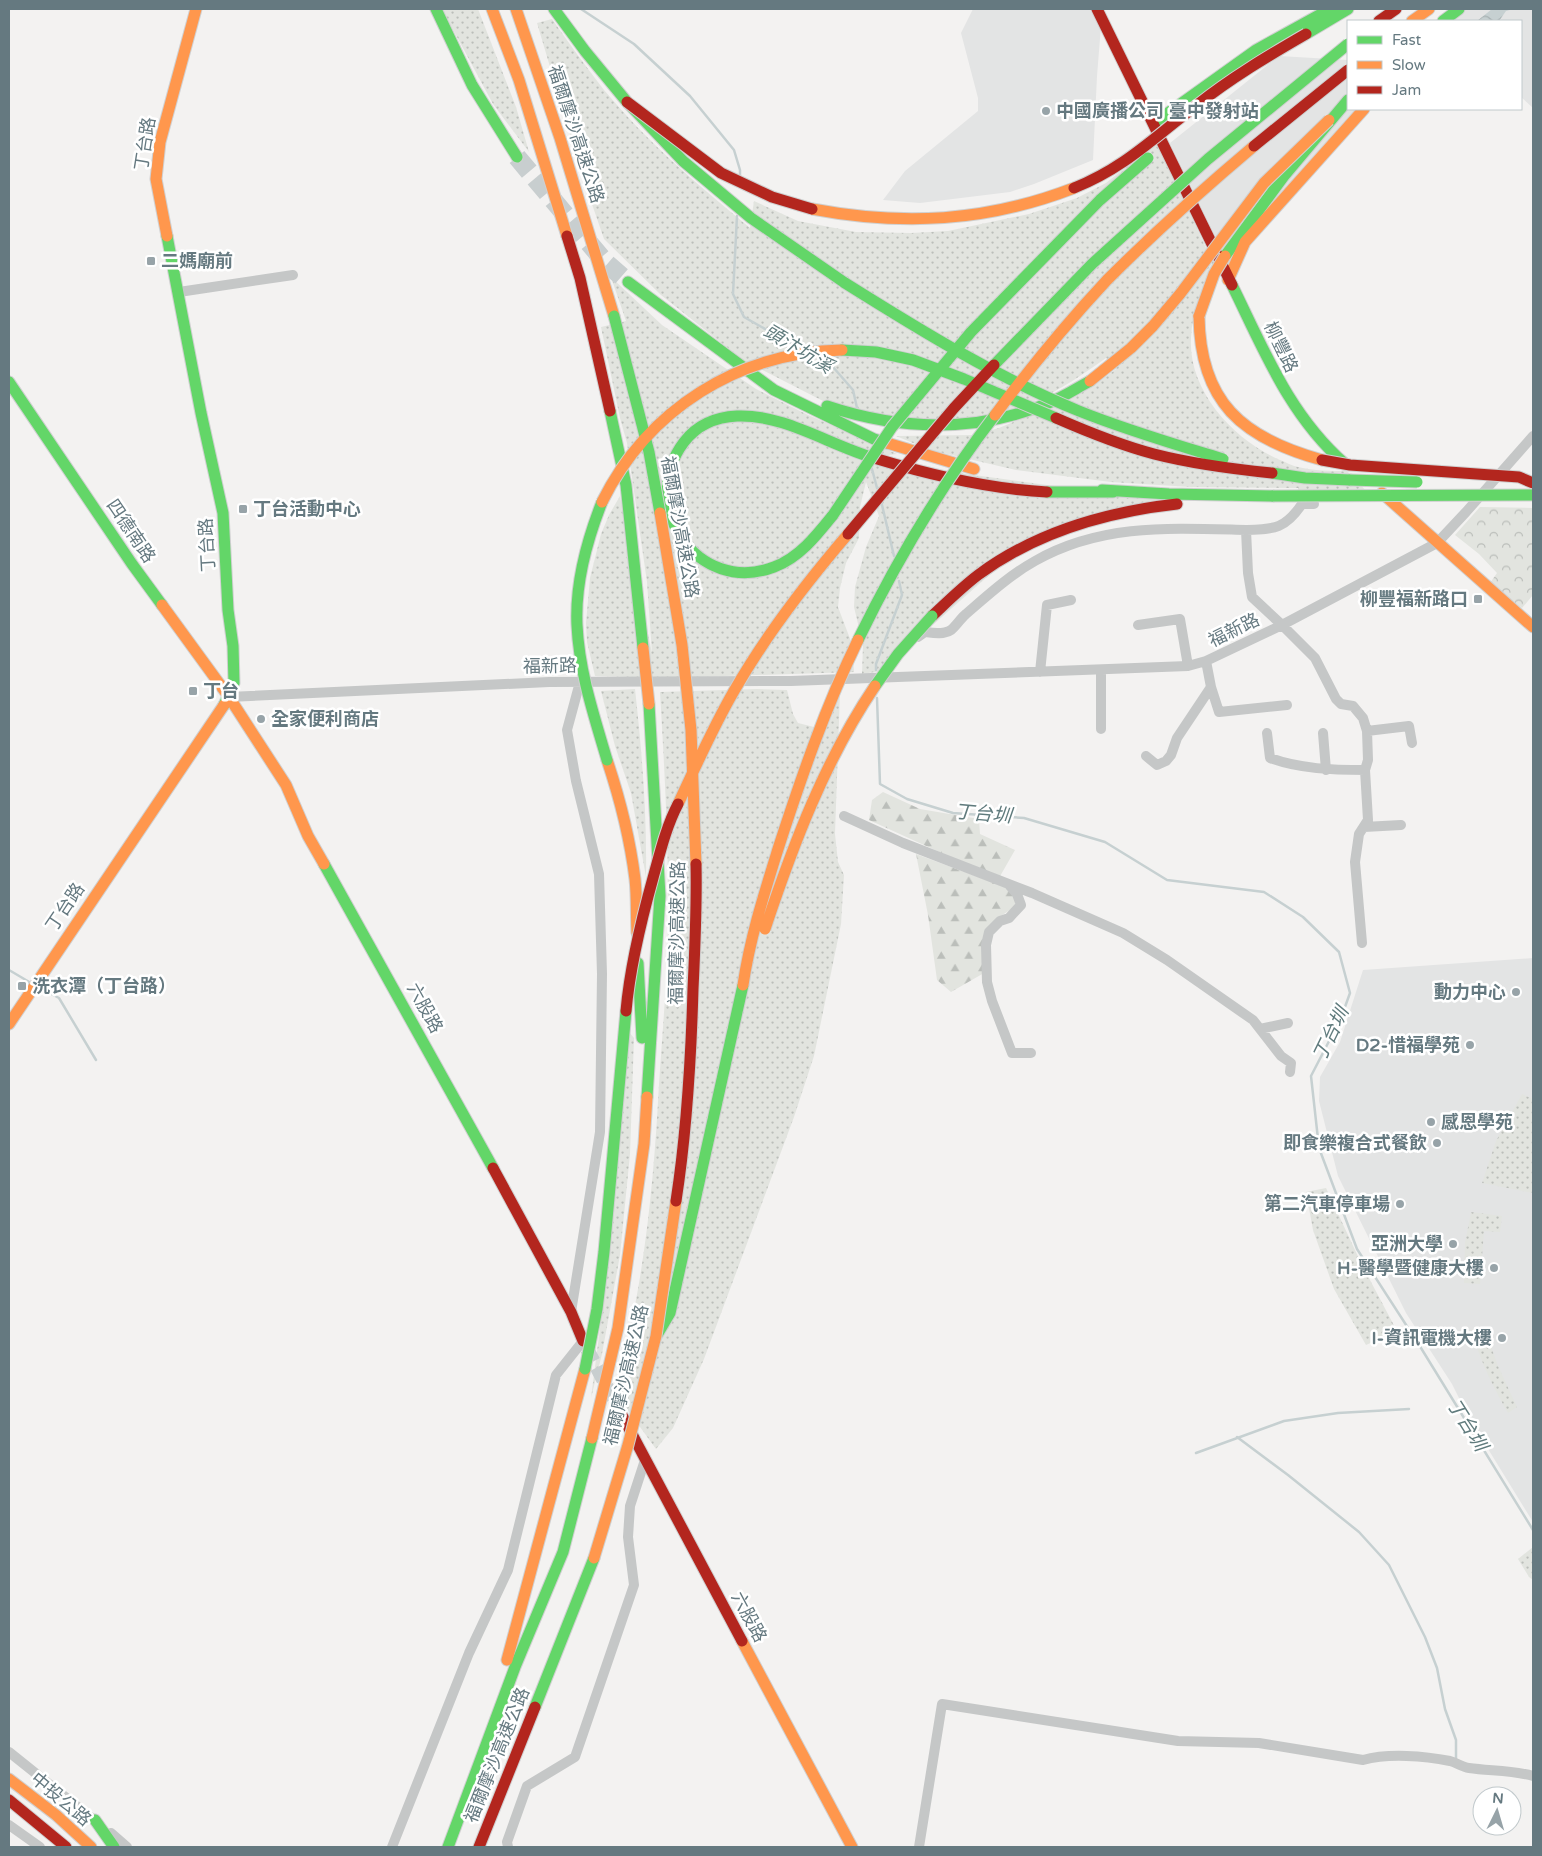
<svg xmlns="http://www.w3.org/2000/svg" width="1542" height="1856" viewBox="0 0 1542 1856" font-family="'Varela Round','Noto Sans TC',sans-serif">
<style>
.built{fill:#e3e4e4}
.grass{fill:url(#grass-dots)}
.forest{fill:url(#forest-firs)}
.park{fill:url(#park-crowns)}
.water{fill:url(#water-waves)}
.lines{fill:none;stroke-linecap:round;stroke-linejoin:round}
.stream{stroke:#c6d0d1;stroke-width:2.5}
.secondary-tunnel{stroke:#c8cecf;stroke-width:14;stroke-dasharray:14 7;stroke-linecap:butt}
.highway-tunnel{stroke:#c8cecf;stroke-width:19;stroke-dasharray:19 9;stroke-linecap:butt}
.fast-casing{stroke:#d0d0d1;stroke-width:13}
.slow-casing{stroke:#d0d0d1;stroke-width:13}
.jam-casing{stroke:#d0d0d1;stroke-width:13}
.street{stroke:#c5c7c7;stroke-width:10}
.fast{stroke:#63d668;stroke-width:11}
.slow{stroke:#ff974d;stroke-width:11}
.jam{stroke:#b3261e;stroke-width:11}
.fast-bridge-casing{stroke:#cfd0d0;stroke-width:13;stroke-linecap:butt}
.slow-bridge-casing{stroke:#cfd0d0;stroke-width:13;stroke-linecap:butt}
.jam-bridge-casing{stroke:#cfd0d0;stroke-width:13;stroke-linecap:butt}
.fast-bridge{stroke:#63d668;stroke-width:11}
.slow-bridge{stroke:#ff974d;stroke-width:11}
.jam-bridge{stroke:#b3261e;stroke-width:11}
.poi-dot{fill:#97a3a8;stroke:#fff;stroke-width:2}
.labels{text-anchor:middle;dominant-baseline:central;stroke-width:5;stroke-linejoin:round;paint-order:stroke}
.poi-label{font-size:18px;font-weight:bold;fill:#657980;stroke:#fff;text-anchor:end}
.street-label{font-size:18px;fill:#657980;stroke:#fff}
.water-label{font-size:19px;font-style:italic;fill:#607b7d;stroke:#fff}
</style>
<defs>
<pattern id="grass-dots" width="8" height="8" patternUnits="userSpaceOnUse" patternTransform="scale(1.25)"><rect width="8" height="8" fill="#e2e4df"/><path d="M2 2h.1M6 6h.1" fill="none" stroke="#bbbeba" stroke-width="1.8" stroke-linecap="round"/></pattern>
<pattern id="forest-firs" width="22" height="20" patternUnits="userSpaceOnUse" patternTransform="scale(1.25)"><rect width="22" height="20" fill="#e2e4df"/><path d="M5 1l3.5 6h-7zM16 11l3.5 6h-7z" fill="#bbbeba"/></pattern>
<pattern id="park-crowns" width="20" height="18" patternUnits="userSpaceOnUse" patternTransform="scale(1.25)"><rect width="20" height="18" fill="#e2e4df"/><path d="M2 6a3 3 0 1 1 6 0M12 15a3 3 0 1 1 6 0" fill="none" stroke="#bbbeba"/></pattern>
<pattern id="water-waves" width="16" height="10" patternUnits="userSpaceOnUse" patternTransform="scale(1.25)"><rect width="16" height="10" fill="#c6d0d1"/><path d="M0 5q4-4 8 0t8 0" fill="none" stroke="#a4aeaf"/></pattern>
</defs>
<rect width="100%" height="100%" fill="#f3f2f1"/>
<path class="built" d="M973 9H1093L1101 26 1097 76 1093 160 1034 184 1010 192 920 203 883 200 905 171 978 111V98L961 33Z
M1462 9H1533V108L1521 97V21H1446Z
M1279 56 1348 60V109H1362L1230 266 1170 143Z
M1533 958V1522L1469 1418 1452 1384 1406 1313 1338 1176 1319 1101 1320 1077 1340 1042 1363 970Z"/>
<path class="grass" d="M442 9H478L516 107 529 152 493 104Z
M552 19C569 43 586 67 604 90 647 142 698 185 750 228L754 201 798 221 856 232 911 233 948 231 1029 214 1077 198 1106 183 1157 142 1206 248 1215 262C1203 285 1192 311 1191 338 1188 391 1234 440 1280 460 1286 462 1292 466 1298 467 1314 471 1331 471 1347 471L1373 498 1300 501 1298 488 1191 487 1111 482 1016 470 930 450 896 436 973 435 999 428 1066 400 1096 384 1116 369 1106 358C1078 378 1046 400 1012 409 971 421 921 423 879 416 860 412 841 406 823 401L743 360 661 295 604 239 584 181 537 23Z
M611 277 662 325 756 389 806 414 897 454 857 459 1157 500 1031 538 881 671 862 674 863 645 854 607 855 587 866 547 879 516 866 482 860 507 859 538 846 563 840 588 838 607 852 644 854 672 663 678 595 676 587 642 586 623 590 578 601 534 609 515 620 496 652 653 647 582 627 443 620 418 601 327 626 321Z
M635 689C642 752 647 814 646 877L631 793 615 746 601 691Z
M757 689 787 690 793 714 798 723 826 730 840 693 835 834 838 862 844 875 841 924 814 1056 794 1117 704 1359 673 1428 656 1449 624 1405 616 1390C621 1367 627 1343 632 1320 648 1244 655 1161 659 1084 663 1023 669 961 668 900 668 830 664 761 660 692Z
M629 1032 634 1038 630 1154 620 1255 602 1354 591 1398 607 1274Z
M1522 1094 1533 1099V1193L1482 1183 1496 1141Z
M1326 1188 1362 1265 1397 1331 1366 1345 1334 1289 1313 1230 1306 1192Z
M1471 1212 1502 1216 1500 1232 1484 1231 1480 1284 1464 1283 1465 1243Z
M1484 1327 1498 1366 1517 1407 1508 1413C1493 1386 1479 1360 1472 1329Z
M1533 1547V1580L1529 1577 1518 1559Z"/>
<path class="forest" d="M883 792 920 809 979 819 980 834 1015 850 999 878 968 865 869 820 872 800Z
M916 854 1005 887 1015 896V907C977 930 983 930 984 973L951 992 937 980 928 915Z"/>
<path class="park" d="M1480 507 1533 508V595L1522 608 1490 583 1497 573 1479 554 1455 535Z"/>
<path class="water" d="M1492 9H1513L1506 11 1499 21H1477Z"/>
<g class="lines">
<path class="stream" d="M581 9 634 44 690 96 734 150 740 170V175
M737 216 733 294 744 317 797 347
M819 359 833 367 853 390 857 408
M872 469 877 488
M882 505 894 556
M876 670V664L902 595 899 581
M877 698 880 784 907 799 953 813 1024 818 1105 842 1167 880 1264 892 1303 917 1339 952 1350 993 1341 1018 1311 1076 1319 1148 1357 1249 1421 1348 1533 1530
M9 970 31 983
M40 988 59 998 96 1060
M1237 1437 1288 1475 1359 1532 1389 1565 1425 1637 1437 1668 1445 1709 1456 1740V1759
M1196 1453 1284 1421 1338 1413 1409 1409"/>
<path class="secondary-tunnel" d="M587 1349 616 1404"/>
<path class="highway-tunnel" d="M517 157 605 262 628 282"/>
<g class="fast-casing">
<path id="fast" d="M436 9 472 85 517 157
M554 9 585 51 627 102 683 161 751 218 845 283
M1443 21 1459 9
M1306 34 1348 9
M1154 123 1256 50 1330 9
M167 236 201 413 223 513 228 610 233 646 234 683 224 705
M1225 256 1284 176 1348 100
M628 282 774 390 874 439 887 443
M1232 285C1264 350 1289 415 1345 464
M9 382 132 564 162 605
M827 406C899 430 975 433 1046 404 1062 398 1075 389 1090 381
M610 411 626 485 643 648
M1272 473 1305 478 1350 480
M1102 490 1169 494 1273 496
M1047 492H1113
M833 515C817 535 799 558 774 567 698 596 636 506 684 442 697 425 716 417 737 416 784 414 829 445 874 458
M324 864 493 1168
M638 963 642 1038
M647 1097 660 896 649 704
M657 1335 670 1313 743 985
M535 1707 594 1558
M95 1820 114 1847
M448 1847 515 1667 563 1552 592 1438"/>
</g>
<g class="slow-casing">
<path id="slow" d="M492 9 519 80 567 236
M516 9 560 138 614 316
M1412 21 1429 9
M167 236 156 179 160 142 196 9
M1228 280 1245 242 1364 109
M1199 316C1200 402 1242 438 1322 460
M887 443 974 469
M1382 493 1533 627
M162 605 229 697 286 785 308 836 324 864
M607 760C620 799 630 839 635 879 637 897 636 915 637 933
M9 1024 224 705
M592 1438 618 1328 644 1144 647 1097
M742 1641 852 1847
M507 1660 585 1369
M9 1779 56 1815 91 1847"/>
</g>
<g class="jam-casing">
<path id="jam" d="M1097 9 1232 285
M1379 21 1396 9
M567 236 580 278 610 411
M874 458C930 475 988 489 1047 492
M932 616C947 602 961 588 978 575 1036 532 1105 512 1177 504
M493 1168 571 1312 583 1341
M616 1404 742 1641
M9 1800 66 1847
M479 1847 535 1707"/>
</g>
<path class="street" d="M179 292 293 275
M1314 504H1302C1285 529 1275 529 1246 530L1248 573 1252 597 1282 625 1315 658 1336 699 1341 704 1353 706 1363 718 1367 731 1368 760 1365 770 1368 820 1359 834 1355 862 1362 943
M1138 625 1180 619 1188 666
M918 637 925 632C933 633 943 635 951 630 956 626 961 618 966 614 988 595 1010 575 1035 561 1101 523 1173 528 1246 530
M1206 661 1211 687 1219 712 1287 705
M1040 672 1047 605 1071 600
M229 697 549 682 791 681 1188 666 1206 661 1282 625 1437 543 1466 512 1533 436
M1101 729V670
M1367 731 1409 726 1412 743
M1267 733 1270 758C1300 769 1333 770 1365 770
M1323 733 1326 770
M1146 756 1157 765 1166 761 1171 755 1177 738 1211 687
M844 816 903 843 1032 893 1123 933 1167 960 1253 1020 1281 1056 1291 1063 1290 1072
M1364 827 1401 825
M1010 886 1017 894 1021 905 1009 918 1000 921 989 932 986 945 987 982 992 1001 1012 1053H1031
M1260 1029 1288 1023
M571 1312 600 1132 602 974 599 874 576 781 567 730 580 682
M9 1752 99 1824
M9 1825 40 1847
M111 1833 127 1847
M392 1847 469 1653 508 1570 556 1375 583 1341
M508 1847 507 1842 527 1786 575 1757 634 1585 628 1537 630 1506 645 1460
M919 1847 942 1704 1178 1741 1259 1743 1363 1760C1388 1753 1425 1756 1450 1761 1457 1763 1462 1767 1469 1768 1490 1771 1512 1770 1533 1776"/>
<use href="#fast" class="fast"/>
<use href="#slow" class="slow"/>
<use href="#jam" class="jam"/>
<g class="fast-bridge-casing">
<path id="fast-bridge" d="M845 283C920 330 996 377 1079 411 1126 430 1174 444 1223 459
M614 316 649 452 660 513
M842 350 876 352 913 360 964 379 1056 418
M994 365 1092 264 1208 159 1348 44
M1350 480 1417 482
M1273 496 1533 495
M602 502C587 540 575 583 577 625 579 671 594 716 607 760
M833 515 892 427 971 332 1100 200 1148 158
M858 640C896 562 942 484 995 415
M875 686 898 654 932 616
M585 1369 597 1309 604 1252 626 1011"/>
</g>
<g class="slow-bridge-casing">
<path id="slow-bridge" d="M812 209C903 226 986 222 1074 188
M1199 316 1214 274 1225 256
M1090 381 1131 348 1153 326 1180 294 1264 183 1329 120
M995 415C1030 368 1067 323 1107 280 1154 233 1203 189 1254 146
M602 502C648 409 739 352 842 350
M660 513 682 645 691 730 696 864
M643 648 649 704
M678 804C696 766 713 727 734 691 766 635 806 583 848 534
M765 929C793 845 825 760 875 686
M743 985C750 938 764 894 778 849 801 778 825 708 858 640
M594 1558 628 1445 656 1336 676 1201"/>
</g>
<g class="jam-bridge-casing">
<path id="jam-bridge" d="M627 102 721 173 772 197 812 209
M1254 146 1348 70
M1074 188C1126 167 1154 137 1197 105 1231 78 1268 56 1306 34
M1056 418C1088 432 1120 445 1154 454 1193 464 1232 469 1272 473
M1322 460 1350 465 1519 477 1533 483
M848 534 954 408 994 365
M626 1011C630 966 641 921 653 878 660 853 666 827 678 804
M676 1201C687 1130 691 1060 693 989 695 947 697 906 696 864"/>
</g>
<use href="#fast-bridge" class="fast-bridge"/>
<use href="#slow-bridge" class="slow-bridge"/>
<use href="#jam-bridge" class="jam-bridge"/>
</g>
<g class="poi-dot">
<circle cx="1046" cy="111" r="5"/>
<rect x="146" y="256" width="10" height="10" rx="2.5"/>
<rect x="238" y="504" width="10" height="10" rx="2.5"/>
<rect x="1473" y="594" width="10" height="10" rx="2.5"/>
<rect x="188" y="686" width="10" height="10" rx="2.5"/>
<circle cx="261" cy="719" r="5"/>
<rect x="17" y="981" width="10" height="10" rx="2.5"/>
<circle cx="1516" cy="992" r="5"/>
<circle cx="1470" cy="1045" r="5"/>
<circle cx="1431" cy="1122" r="5"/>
<circle cx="1437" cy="1143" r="5"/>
<circle cx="1400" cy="1204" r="5"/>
<circle cx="1453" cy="1244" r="5"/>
<circle cx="1494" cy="1268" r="5"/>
<circle cx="1502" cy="1338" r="5"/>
</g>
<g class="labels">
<g class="poi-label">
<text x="1056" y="111" text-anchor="start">中國廣播公司 臺中發射站</text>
<text x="161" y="261" text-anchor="start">二媽廟前</text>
<text x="253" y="509" text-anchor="start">丁台活動中心</text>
<text x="1468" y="599">柳豐福新路口</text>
<text x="203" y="691" text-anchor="start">丁台</text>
<text x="271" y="719" text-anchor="start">全家便利商店</text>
<text x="32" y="986" text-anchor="start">洗衣潭（丁台路）</text>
<text x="1506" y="992">動力中心</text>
<text x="1460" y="1045">D2-惜福學苑</text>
<text x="1441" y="1122" text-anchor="start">感恩學苑</text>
<text x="1427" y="1143">即食樂複合式餐飲</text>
<text x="1390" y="1204">第二汽車停車場</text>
<text x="1443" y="1244">亞洲大學</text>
<text x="1484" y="1268">H-醫學暨健康大樓</text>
<text x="1492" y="1338">I-資訊電機大樓</text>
</g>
<g class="street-label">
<text transform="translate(576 134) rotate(72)">福爾摩沙高速公路</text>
<text transform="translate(145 144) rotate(-81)">丁台路</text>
<text transform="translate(1281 347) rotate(64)">柳豐路</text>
<text transform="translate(680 527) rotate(80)">福爾摩沙高速公路</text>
<text transform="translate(131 531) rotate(56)">四德南路</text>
<text transform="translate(207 545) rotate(-93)">丁台路</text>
<text transform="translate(1234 630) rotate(-26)">福新路</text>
<text transform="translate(550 666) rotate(-1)">福新路</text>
<text transform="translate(65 907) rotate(-56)">丁台路</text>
<text transform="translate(677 933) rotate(-89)">福爾摩沙高速公路</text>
<text transform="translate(425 1008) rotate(61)">六股路</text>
<text transform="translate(626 1375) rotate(-77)">福爾摩沙高速公路</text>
<text transform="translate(749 1617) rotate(62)">六股路</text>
<text transform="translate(497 1755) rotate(-68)">福爾摩沙高速公路</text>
<text transform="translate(61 1799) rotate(40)">中投公路</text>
</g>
<g class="water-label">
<text transform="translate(798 349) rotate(31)">頭汴坑溪</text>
<text transform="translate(983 814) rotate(5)">丁台圳</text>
<text transform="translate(1331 1034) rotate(-64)">丁台圳</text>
<text transform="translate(1467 1425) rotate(58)">丁台圳</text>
</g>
</g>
<rect width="1542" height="1856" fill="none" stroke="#657980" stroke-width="20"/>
<rect x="1347" y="20" width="175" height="90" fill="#ffffff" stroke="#c1c9cc"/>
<rect x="1357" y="36" width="25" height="8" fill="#63d668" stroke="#c1c9cc"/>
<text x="1392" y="45" font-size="15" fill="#657980">Fast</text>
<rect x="1357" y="61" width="25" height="8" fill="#ff974d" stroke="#c1c9cc"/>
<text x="1392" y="70" font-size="15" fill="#657980">Slow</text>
<rect x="1357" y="86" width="25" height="8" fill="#b3261e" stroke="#c1c9cc"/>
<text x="1392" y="95" font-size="15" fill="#657980">Jam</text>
<g transform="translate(1497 1811) rotate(5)"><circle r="24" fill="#ffffff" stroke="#c1c9cc"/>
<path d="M0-4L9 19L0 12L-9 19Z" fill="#97a3a8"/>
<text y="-8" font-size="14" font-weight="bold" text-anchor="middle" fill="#657980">N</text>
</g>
</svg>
